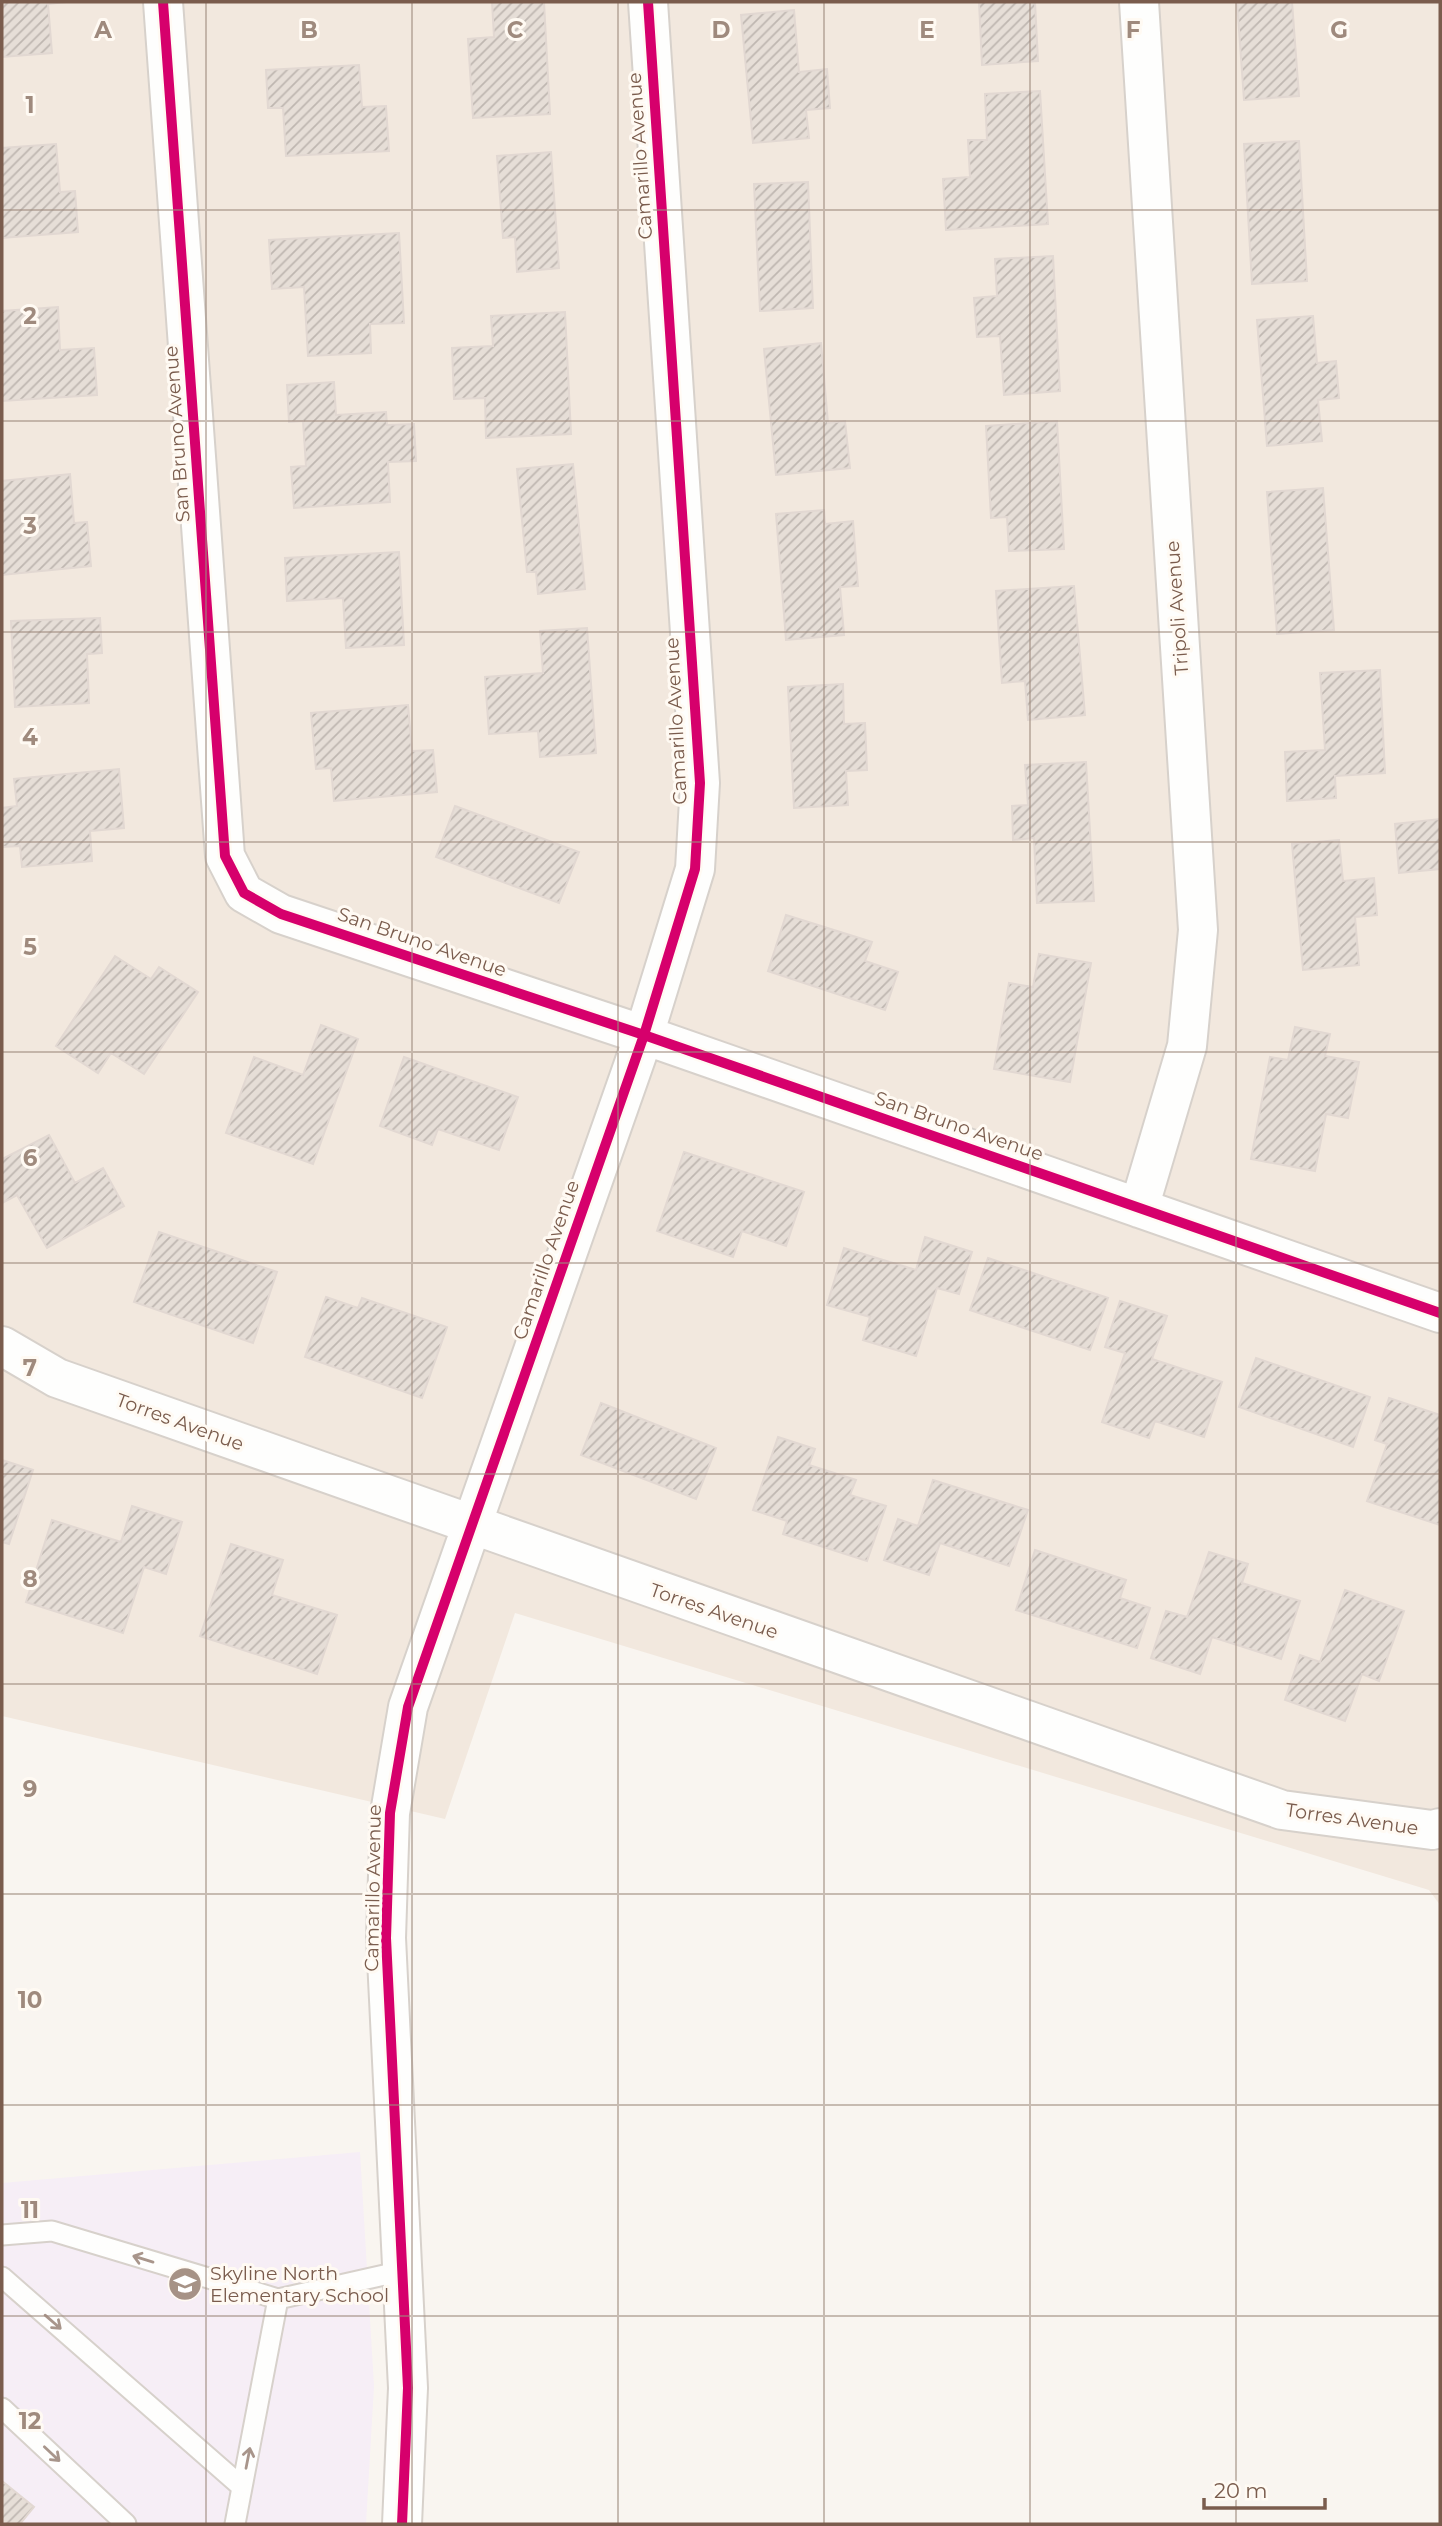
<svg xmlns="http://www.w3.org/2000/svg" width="1442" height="2526" viewBox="0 0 1442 2526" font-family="Montserrat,sans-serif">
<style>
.residential{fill:#f2e8de}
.education{fill:#f6eef6}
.building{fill:url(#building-hatch);stroke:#e2d8d2;stroke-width:2}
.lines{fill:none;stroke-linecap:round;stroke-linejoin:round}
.service-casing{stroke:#d7d1cb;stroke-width:23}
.minor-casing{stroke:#d7d1cb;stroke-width:42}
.service{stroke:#fefefd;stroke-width:19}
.minor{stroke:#fefefd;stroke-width:38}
.cycleway-casing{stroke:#fffaf3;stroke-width:15}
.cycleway{stroke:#d6006c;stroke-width:10}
.oneway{stroke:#a8958b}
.grid{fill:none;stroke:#9f8a7d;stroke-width:2;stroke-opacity:0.55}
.labels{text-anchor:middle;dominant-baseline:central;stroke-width:6;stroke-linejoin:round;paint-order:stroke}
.street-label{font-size:19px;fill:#7a5c4d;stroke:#fffaf3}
.poi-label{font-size:19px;fill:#7a5c4d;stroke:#fffaf3;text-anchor:start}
.grid-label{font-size:23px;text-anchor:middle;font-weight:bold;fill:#9f8a7d;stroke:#fffaf3;stroke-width:6;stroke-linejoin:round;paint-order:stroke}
</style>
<defs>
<pattern id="building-hatch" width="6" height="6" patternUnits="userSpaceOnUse" patternTransform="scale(1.75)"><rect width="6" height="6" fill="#e6ded7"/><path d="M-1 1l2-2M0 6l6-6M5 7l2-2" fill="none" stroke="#bfb7b1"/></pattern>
</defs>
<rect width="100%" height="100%" fill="#f9f5f0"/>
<path class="residential" d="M2 2H1440V1905L1429 1890 515 1613 445 1819 2 1716Z"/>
<path class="education" d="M360 2152 374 2386 366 2524H2V2183Z"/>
<path class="building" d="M2 2H66L48 4 52 53 2 57Z
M492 2H544L550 114 473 118 468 39 494 37Z
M979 2H1035L1038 61 982 65Z
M1237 2H1292L1299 96 1244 100Z
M794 10 799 72 827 69 830 108 806 110 809 138 753 143 741 15Z
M359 65 362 107 386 106 389 151 286 156 283 108H268L266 70Z
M1040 91 1048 224 946 230 943 179 970 177 968 140H987L985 94Z
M1299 141 1307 281 1252 284 1244 144Z
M56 144 60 192 75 191 78 232 2 238V148Z
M551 152 559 268 517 272 515 237 503 238 497 156Z
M808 182 813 308 760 311 754 184Z
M399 233 404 323 370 324 371 353 308 356 304 287 272 289 269 240Z
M1053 256 1060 391 1004 395 1000 336 977 337 974 298 997 296 995 259Z
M58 307 60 350 94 348 97 395 2 401V311Z
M565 312 571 434 486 438 485 398 454 399 452 348 493 346 491 316Z
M1313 316 1317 363 1336 361 1339 398 1318 400 1322 441 1267 446 1257 320Z
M821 343 828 423 845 421 850 468 776 475 764 349Z
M334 382 336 415 386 412 387 425 414 424 416 461 388 462 390 502 294 508 291 467 306 466 303 421 289 422 287 385Z
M1057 421 1064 549 1009 551 1007 517 991 518 986 426Z
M573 464 585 589 538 594 536 572H527L517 469Z
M70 474 74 523 87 522 91 566 2 575V481Z
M1323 488 1334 630 1277 634 1267 492Z
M824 510 825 524 853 521 858 586 840 587 844 635 786 640 776 514Z
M399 552 404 645 346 648 343 598 287 601 285 558Z
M1074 586 1085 715 1028 720 1025 681 1002 683 996 591Z
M100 618 102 653 87 654 89 703 15 707 11 621Z
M587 628 596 753 540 757 538 731 489 734 485 677 543 673 540 631Z
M1380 670 1385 773 1335 776 1336 798 1287 801 1285 752 1325 750 1320 673Z
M843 684 844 724 865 723 867 770 846 771 848 805 794 808 788 687Z
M408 705 412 751 433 750 437 792 334 801 331 768 316 769 311 713Z
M1086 762 1094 901 1037 903 1034 838 1013 840 1012 806 1028 805 1025 765Z
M119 769 124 828 90 831 92 861 22 867 20 846 2 847V808L17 806 14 779Z
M455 806 579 852 559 903 436 857Z
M1440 819V869L1399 873 1395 824Z
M1339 840 1343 881 1374 878 1377 915 1355 917 1359 965 1303 970 1292 844Z
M786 915 872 942 865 961 898 972 885 1010 768 971Z
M1039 954 1091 963 1070 1082 994 1069 1009 983 1033 987Z
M115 956 151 979 159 967 198 992 144 1074 111 1053 98 1073 56 1046Z
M321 1025 358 1039 313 1164 226 1133 254 1057 303 1075Z
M1295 1027 1330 1034 1325 1056 1359 1062 1348 1118 1326 1114 1315 1171 1251 1159 1270 1057 1288 1060Z
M404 1057 518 1097 499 1150 438 1129 432 1145 380 1126Z
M49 1135 75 1183 103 1168 124 1206 47 1248 17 1195 2 1203V1159Z
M684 1152 804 1192 786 1246 742 1231 733 1257 657 1231Z
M159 1232 277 1272 253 1343 134 1302Z
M925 1237 972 1252 959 1294 937 1288 916 1356 863 1340 870 1317 827 1305 844 1248 916 1270Z
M988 1258 1108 1298 1090 1350 970 1310Z
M326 1297 358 1308 362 1298 447 1327 422 1398 305 1357Z
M1120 1301 1167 1316 1152 1359 1222 1382 1204 1437 1155 1421 1149 1438 1102 1422 1125 1353 1105 1347Z
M1256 1358 1370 1397 1353 1447 1239 1407Z
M1389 1398 1440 1415V1525L1367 1501 1387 1444 1375 1440Z
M601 1403 716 1448 696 1499 581 1455Z
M778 1437 815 1449 809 1465 856 1480 850 1495 886 1506 867 1561 783 1534 787 1521 753 1510Z
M2 1460 33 1470 9 1544 2 1542Z
M933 1480 1028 1510 1009 1566 940 1543 929 1575 884 1560 898 1519 918 1526Z
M132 1506 182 1522 166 1574 144 1567 123 1633 26 1602 52 1520 121 1542Z
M231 1544 283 1560 272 1595 337 1615 317 1674 200 1636Z
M1035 1550 1126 1580 1120 1598 1150 1608 1137 1648 1016 1610Z
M1209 1552 1248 1564 1242 1583 1300 1601 1281 1659 1212 1637 1200 1674 1151 1658 1166 1611 1187 1617Z
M1345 1590 1404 1611 1379 1681 1362 1674 1345 1721 1285 1700 1300 1655 1320 1662Z
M2 2481 34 2507 20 2524H2Z"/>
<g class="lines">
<g class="service-casing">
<path id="service" d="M2 2235 52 2231 278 2299 402 2271
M2 2277 242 2487
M2 2408 126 2524
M235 2524 278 2299"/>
</g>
<g class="minor-casing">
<path id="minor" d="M163 2 225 856 244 893 281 914 644 1035 1440 1313
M1139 1208 1187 1046 1198 930 1139 2
M2 1346 57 1378 1282 1810 1432 1830 1440 1828
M402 2524 408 2388 386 1938 390 1813 408 1707 644 1035 695 869 700 783 648 2"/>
</g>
<use href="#service" class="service"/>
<use href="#minor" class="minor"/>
<g class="cycleway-casing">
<path id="cycleway" d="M163 2 225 856 244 893 281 914 644 1035 1440 1313
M402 2524 408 2388 386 1938 390 1813 408 1707 644 1035 695 869 700 783 648 2"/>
</g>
<use href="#cycleway" class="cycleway"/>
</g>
<defs><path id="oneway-shaft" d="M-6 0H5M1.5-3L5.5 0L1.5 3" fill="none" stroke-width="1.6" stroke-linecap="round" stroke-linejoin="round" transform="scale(1.75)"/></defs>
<g class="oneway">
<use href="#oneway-shaft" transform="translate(143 2259) rotate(-163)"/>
<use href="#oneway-shaft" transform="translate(53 2322) rotate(41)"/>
<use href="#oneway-shaft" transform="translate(52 2454) rotate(43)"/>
<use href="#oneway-shaft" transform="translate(248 2458) rotate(-79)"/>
</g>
<path class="grid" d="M206 2V2524M412 2V2524M618 2V2524M824 2V2524M1030 2V2524M1236 2V2524M2 210H1440M2 421H1440M2 632H1440M2 842H1440M2 1052H1440M2 1263H1440M2 1474H1440M2 1684H1440M2 1894H1440M2 2105H1440M2 2316H1440"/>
<defs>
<g id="school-disc" transform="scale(1.75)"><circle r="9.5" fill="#a69286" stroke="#fffaf3"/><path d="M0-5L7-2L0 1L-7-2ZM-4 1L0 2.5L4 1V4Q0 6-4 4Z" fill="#fff"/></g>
</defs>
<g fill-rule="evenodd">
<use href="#school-disc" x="185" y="2284"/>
</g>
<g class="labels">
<g class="street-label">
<text transform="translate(640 156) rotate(-94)">Camarillo Avenue</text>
<text transform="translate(177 434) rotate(-94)">San Bruno Avenue</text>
<text transform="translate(1177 608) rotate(-94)">Tripoli Avenue</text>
<text transform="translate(676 721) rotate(-93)">Camarillo Avenue</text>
<text transform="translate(422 942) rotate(19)">San Bruno Avenue</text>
<text transform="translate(959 1126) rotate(19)">San Bruno Avenue</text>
<text transform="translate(546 1260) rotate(-71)">Camarillo Avenue</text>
<text transform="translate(180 1422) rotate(20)">Torres Avenue</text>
<text transform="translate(714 1611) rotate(19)">Torres Avenue</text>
<text transform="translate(1352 1819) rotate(8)">Torres Avenue</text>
<text transform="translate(373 1888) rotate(-89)">Camarillo Avenue</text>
</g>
<g class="poi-label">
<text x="210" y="2273">Skyline North<tspan x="210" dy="22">Elementary School</tspan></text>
</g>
</g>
<g class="grid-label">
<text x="103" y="38">A</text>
<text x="309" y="38">B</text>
<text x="515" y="38">C</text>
<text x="721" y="38">D</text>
<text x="927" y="38">E</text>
<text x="1133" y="38">F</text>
<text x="1339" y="38">G</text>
<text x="30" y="113">1</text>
<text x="30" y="324">2</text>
<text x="30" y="534">3</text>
<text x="30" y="745">4</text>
<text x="30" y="955">5</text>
<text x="30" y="1166">6</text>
<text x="30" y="1376">7</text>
<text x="30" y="1587">8</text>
<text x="30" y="1797">9</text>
<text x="30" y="2008">10</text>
<text x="30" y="2218">11</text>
<text x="30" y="2429">12</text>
</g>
<rect width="1442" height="2526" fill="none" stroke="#7a5c4d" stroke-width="7"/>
<path d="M1204 2498v10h121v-10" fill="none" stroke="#7a5c4d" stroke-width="3.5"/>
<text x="1214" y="2498" font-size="21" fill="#7a5c4d" stroke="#fffaf3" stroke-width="5" paint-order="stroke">20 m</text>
</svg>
